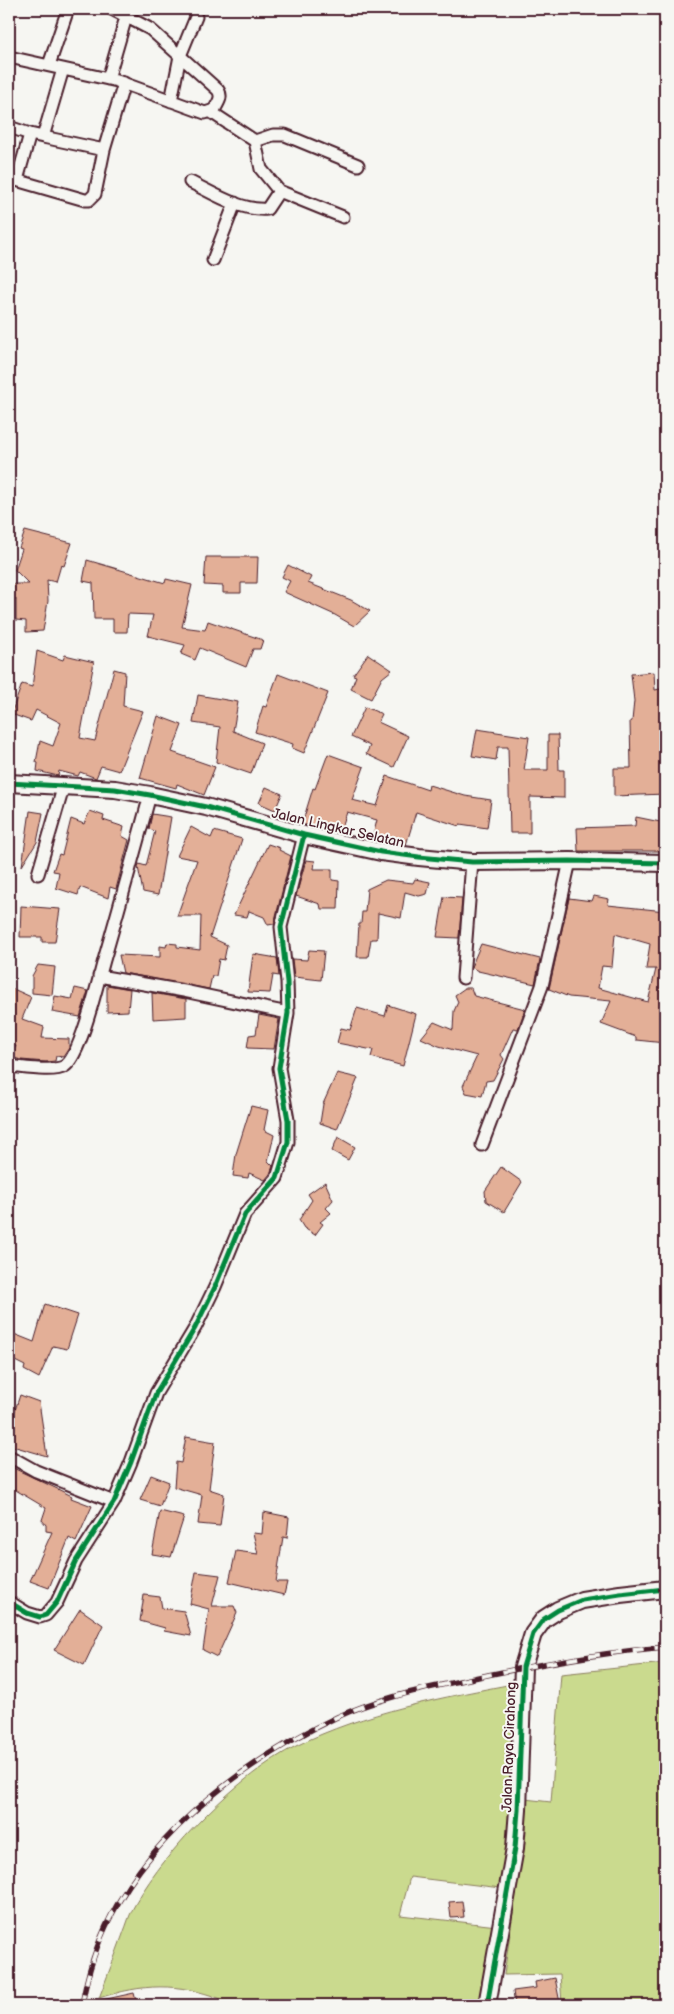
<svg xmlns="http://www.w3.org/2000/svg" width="674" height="2014" viewBox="0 0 674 2014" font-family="'Balsamiq Sans',sans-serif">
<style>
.green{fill:#cada8e;stroke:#8a7c5c}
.building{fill:#e3af97;stroke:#4a1f2b;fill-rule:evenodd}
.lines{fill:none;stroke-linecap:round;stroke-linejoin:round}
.street-casing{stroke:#4a1f2b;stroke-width:15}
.secondary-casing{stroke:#4a1f2b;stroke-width:20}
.street{stroke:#f6f6f2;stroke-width:11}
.secondary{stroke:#f6f6f2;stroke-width:16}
.rail-casing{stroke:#4a1f2b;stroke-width:5.5}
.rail{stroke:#f6f6f2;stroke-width:4;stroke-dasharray:11;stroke-linecap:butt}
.cycleway-casing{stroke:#f6f6f2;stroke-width:8}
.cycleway{stroke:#00873e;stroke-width:5}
.labels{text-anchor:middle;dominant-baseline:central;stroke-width:4;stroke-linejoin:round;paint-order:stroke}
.street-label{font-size:14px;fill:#4a1f2b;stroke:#f6f6f2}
</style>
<rect width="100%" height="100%" fill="#f6f6f2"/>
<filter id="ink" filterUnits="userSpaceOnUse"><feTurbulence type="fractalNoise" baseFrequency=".02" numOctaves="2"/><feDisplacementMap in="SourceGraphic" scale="10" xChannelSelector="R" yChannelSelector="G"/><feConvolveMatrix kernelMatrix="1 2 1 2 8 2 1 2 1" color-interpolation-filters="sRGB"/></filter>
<g filter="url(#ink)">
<path class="green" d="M665 1663V2005H562L560 1974 504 1975 521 1857 525 1799 551 1802 561 1674Z
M518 1683 511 1814 501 1888 410 1877 400 1915 497 1926 483 2005H224L221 1999C177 1982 143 1984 99 1998 107 1977 115 1956 123 1934 127 1924 130 1912 136 1903 167 1848 240 1774 296 1746 364 1712 444 1697 518 1683Z"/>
<path class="building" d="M25 531 72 543 64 566 61 565 56 582 47 580 48 601 43 631 26 632V621L16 620V599L9 598V584H29L15 570 22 549 19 548Z
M206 557H258L257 583H241V593H223V586L204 585Z
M87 560 165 583 166 579 192 585 182 627 205 630 208 621 263 640 260 649H253L246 667 200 648 195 660 181 654 185 645 148 636 153 615 128 614 127 632H113V619H94L93 583 83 581Z
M288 565 311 577 308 583 351 600 370 611 354 626 335 615 284 592 290 581 282 577Z
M37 651 63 660 65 655 94 662 80 738 95 741 114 669 125 672 123 706 143 711 119 771 101 766 96 778 80 772 78 776 59 771 58 776 37 771 38 763 36 762 40 741 53 746 61 723 36 710 31 721 11 714 22 684 32 687Z
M368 654 392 670 382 678 371 699 351 689 356 676 353 675Z
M654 672 655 690 665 688V794L614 796V768H631L630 721H632L634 701 631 674Z
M278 674 328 693 304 753 292 748 293 744 255 732 263 706 266 707Z
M198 695 238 702 233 731 262 743 251 774 216 762 220 727 193 723Z
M365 707 382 714 378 722 408 736 394 767 366 754 370 746 351 737Z
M158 716 182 725 172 752 215 767 204 795 177 784 176 788 140 778Z
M477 729 529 737 524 770H548V735H558L559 770H564V798L530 797V833H510L508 747H498L496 760 472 756Z
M328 754 364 767 352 800 377 806 387 776 428 790 429 785 465 796 491 800 487 828 460 824 459 826 416 812 406 845 372 840 377 820 347 812 340 833 302 824 313 788 315 789Z
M266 787 282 794 275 810 259 803Z
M30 811 43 813 37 842 22 866Z
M90 811 104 816 103 820 124 827 122 836 129 840 116 889 110 887 108 898 80 887 78 895 56 888 59 872 53 871 59 854 62 855 71 819 84 824Z
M152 814 171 817 158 895 143 892 138 867 139 864 146 866 155 831 149 829Z
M636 817 665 823V851H578L577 828 635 826Z
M191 827 211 838 214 831 242 839 210 937 227 945 224 960 219 959 216 976H212L209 989 123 973 119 955 160 957V946L166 947 167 943 177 944V947L200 950 201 916H177L197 860 177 856Z
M268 844 280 848 279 850 291 856 274 924 268 925 264 917 249 911 247 917 234 915Z
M306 860 315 861 314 869H332V880L339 881 338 909H321L320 904 296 896Z
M415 879 430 882 427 894 419 896 405 892 401 918 378 913 377 939H371L368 957H357L359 924H361L362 912H365L367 889 386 880 413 883Z
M594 896 609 899 608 905 665 911V969H661L665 990V1043L636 1040V1037L601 1024 611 1001 569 997 549 989 569 898 592 901ZM615 934 650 944 646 969H656L648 1002 598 988 602 966 612 967Z
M444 897 462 898 459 938 437 937Z
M21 906 60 909 55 942H42V937H20Z
M481 944 540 959 535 984 478 971 471 967Z
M309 950 324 951 321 980 294 977 292 959 307 960Z
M253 954 277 958 279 976 273 975 270 993 248 992Z
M38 965 55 967 52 995 32 993V976Z
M107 985 130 989 128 1011 107 1012Z
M9 987 31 997 22 1019 44 1027 42 1038 69 1039V1048L63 1057 56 1056 55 1061 46 1062 21 1060 11 1057 16 1046 9 1044Z
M75 988 88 991 80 1017 52 1012 55 996 72 999Z
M465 988H471L474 996 525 1009 518 1029 513 1028 501 1055 504 1059 493 1080 486 1081 482 1096 466 1093 463 1086 477 1056 439 1046 421 1038 434 1022 453 1030 454 1011 458 1002 455 995Z
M152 993 186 999V1017L153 1019Z
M388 1005 416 1014 403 1066 371 1057 373 1050 337 1043 341 1028 350 1030 357 1008 385 1016Z
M259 1015 279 1019 274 1049 247 1048 249 1035 256 1034Z
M337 1073 358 1078 337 1129 320 1123 323 1104Z
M251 1106 268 1110 264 1130 274 1135 268 1161 273 1166 270 1174 265 1180 249 1173 248 1178 233 1176 236 1154Z
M338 1137 355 1147 348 1160 332 1151Z
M501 1167 522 1182 504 1212 486 1201 485 1191Z
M325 1182 333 1200 326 1208 331 1213 320 1222 323 1224 315 1235 304 1228 299 1220 312 1200 308 1194Z
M45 1304 78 1315 67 1349 53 1346 39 1378 24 1370 25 1366 9 1358V1332L34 1342Z
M20 1395 39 1402 47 1456 9 1445V1428Z
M186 1437 215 1442 209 1489 224 1494 220 1526 198 1524 202 1495 174 1487 176 1462 181 1463Z
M9 1466 47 1484 72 1496 71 1498 92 1506 76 1542 69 1538 49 1588 30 1581 52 1532 46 1531V1525L42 1520 46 1508 9 1486Z
M151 1475 169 1482 160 1506 140 1500Z
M160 1511 184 1517 171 1557 152 1554Z
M264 1512 289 1517 287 1538 283 1537 276 1582H287L284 1595 229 1582 236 1551 258 1554 253 1533 262 1534Z
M196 1572 220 1575 212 1606H234L237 1613 217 1657 203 1650 209 1609 190 1604Z
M144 1595 160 1597 162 1608 184 1611 191 1636 164 1631 165 1628 140 1621Z
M80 1609 103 1625 84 1665 54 1650Z
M462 1901 464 1917 451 1918 449 1902Z
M555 1978 560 2003 515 2005 513 1991 536 1988 535 1982Z
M134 1993 137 2005H103L102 2000Z"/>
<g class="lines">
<g class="street-casing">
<path id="street" d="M9 57 117 81 205 113 214 110C218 103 223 97 218 90L150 29 112 9
M49 65 68 9
M108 79 126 17
M171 101 180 56 196 17
M211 112 255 141 273 135H285L358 165
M9 127 30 134
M43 137 104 150
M255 141 261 169 279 191 343 217
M9 178 85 200H89L95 194 104 150 124 83
M17 180 30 134 43 137 63 69
M190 182C213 193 240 211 267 209L279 191
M213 260 235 203
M38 874 64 785
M99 976 184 991 288 1013
M463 978 472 862
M9 1066C22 1067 54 1073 65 1066 81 1055 98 981 104 960 120 905 135 850 150 795
M482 1145 542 986 570 861
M9 1456 36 1471 114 1502
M9 1602 27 1613 40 1617 46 1615 57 1602 76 1561 114 1502 131 1462 156 1393 195 1328 215 1287 245 1214 277 1178 288 1142V1120L279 1068 288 1013 287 982 281 927 304 835"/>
</g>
<g class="secondary-casing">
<path id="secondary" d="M9 783 115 789 150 795 206 807 304 835 381 852 419 857 472 862 570 861 665 863
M487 2005 515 1848 518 1810 523 1667 533 1634 544 1619 558 1610 582 1600 620 1594 665 1589"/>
</g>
<use href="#street" class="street"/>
<use href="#secondary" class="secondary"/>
<g class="rail-casing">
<path id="rail" d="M82 2005C87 1975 97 1943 111 1916 156 1828 250 1758 337 1717 376 1699 419 1690 460 1681 528 1666 596 1653 665 1647"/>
</g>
<use href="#rail" class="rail"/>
<g class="cycleway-casing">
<path id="cycleway" d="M9 783 115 789 150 795 206 807 304 835 381 852 419 857 472 862 570 861 665 863
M9 1602 27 1613 40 1617 46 1615 57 1602 76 1561 114 1502 131 1462 156 1393 195 1328 215 1287 245 1214 277 1178 288 1142V1120L279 1068 288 1013 287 982 281 927 304 835
M487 2005 515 1848 518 1810 523 1667 533 1634 544 1619 558 1610 582 1600 620 1594 665 1589"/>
</g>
<use href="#cycleway" class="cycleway"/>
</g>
</g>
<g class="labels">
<g class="street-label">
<text transform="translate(338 828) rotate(13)">Jalan Lingkar Selatan</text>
<text transform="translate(509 1747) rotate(-88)">Jalan Raya Cirahong</text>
</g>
</g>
<rect width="674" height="2014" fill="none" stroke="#f6f6f2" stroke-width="30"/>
<rect x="15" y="15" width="644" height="1984" fill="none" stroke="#4a1f2b" stroke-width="2" filter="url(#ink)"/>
</svg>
